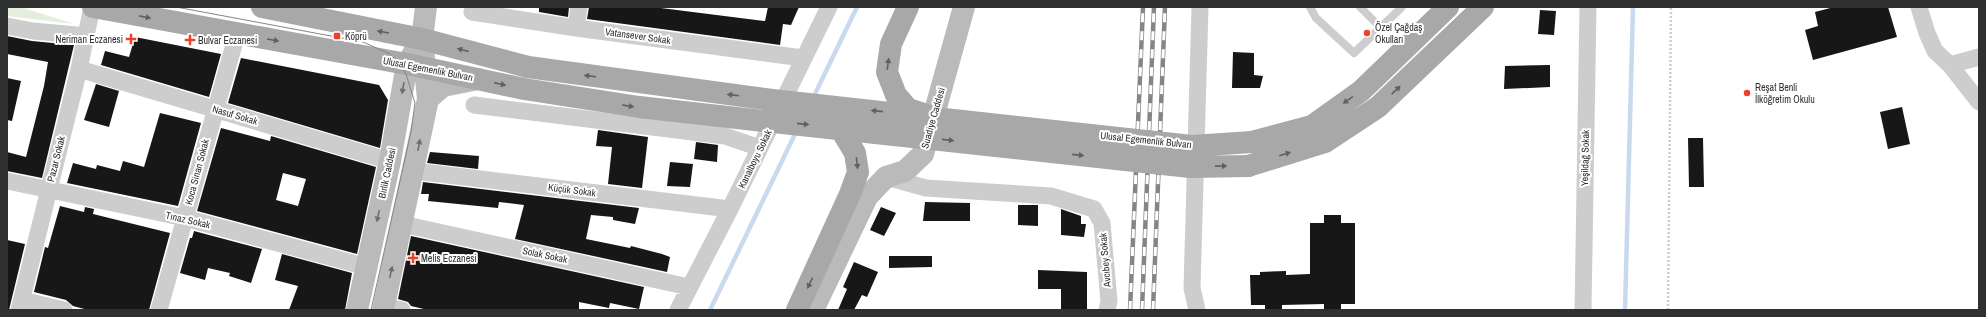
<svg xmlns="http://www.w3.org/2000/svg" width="1986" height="317" viewBox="0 0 1986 317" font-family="'Archivo Narrow',sans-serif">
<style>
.green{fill:#e3eede}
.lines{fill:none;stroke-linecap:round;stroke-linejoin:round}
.stream{stroke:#c9d9ee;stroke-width:4.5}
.building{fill:#171717;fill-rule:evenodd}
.path{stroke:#cdcdcd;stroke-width:2.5;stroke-dasharray:2 2;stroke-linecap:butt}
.service{stroke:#cdcdcd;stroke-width:8}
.minor{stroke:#cdcdcd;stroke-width:17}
.secondary{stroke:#bababa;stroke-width:22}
.primary{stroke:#a8a8a8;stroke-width:22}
.tram{stroke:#858585;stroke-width:1}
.rail-casing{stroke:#858585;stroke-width:4.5}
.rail{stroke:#fff;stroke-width:3;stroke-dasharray:9;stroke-linecap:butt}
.primary-bridge{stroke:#a8a8a8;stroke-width:22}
.oneway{fill:#606060}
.oneway2{fill:#6e6e6e}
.poi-dot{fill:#ec422d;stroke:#fff;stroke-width:1.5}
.labels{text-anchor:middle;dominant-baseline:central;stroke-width:4;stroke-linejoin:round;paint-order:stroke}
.poi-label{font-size:10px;fill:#303030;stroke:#fff;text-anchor:start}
.street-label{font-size:10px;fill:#303030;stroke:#fff}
</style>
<rect width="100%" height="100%" fill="#fff"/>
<path class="green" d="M7 7H21L74 24 7 16Z"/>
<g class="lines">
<path class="stream" d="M813 98 857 7
M710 310 797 130
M1625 310 1633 7"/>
</g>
<path class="building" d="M539 7H569L568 17 539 12Z
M589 7H653L765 21 768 7H799L791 25 783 24 780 45 587 19Z
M1834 7H1888L1897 37 1813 60 1805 30 1818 26 1815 12Z
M1540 10 1556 11 1554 35 1538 34Z
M7 36 32 41 74 45 42 178 7 171V152L26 157 44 86 48 62 7 54Z
M135 37 221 54 209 97 101 65 105 51 129 57Z
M1233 52 1254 53V75L1263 76 1260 88H1232Z
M241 58 379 85 388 100 380 148 228 103Z
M1550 65V87L1504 89 1505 66Z
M7 78 21 81 12 121 7 120Z
M96 84 119 91 109 127 84 120Z
M1902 107 1910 144 1888 149 1880 112Z
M160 113 201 123 178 206 67 183 73 163 96 169 97 165 120 171 123 161 144 167Z
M221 128 270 141 271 136 376 167 357 254 197 211ZM283 173 306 179 298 206 276 200Z
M598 130 648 137 642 188 608 184 612 147 596 146Z
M1688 138H1703L1704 187H1689Z
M696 142 718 145 717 162 694 159Z
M430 152 479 156 478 169 427 163Z
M670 162 693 164 690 187 667 186Z
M423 182 639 208 635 224 613 220V217L591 215 586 239 630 248 631 246 662 254 670 257 667 272 515 239 524 205 499 202 498 208 428 201 429 194H421Z
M925 202 970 203V221H923Z
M1018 205H1038V226L1018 225Z
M60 206 84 212 85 207 94 209 93 214 170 233 149 310H88L73 306 66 300 34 292 45 247 48 248Z
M881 207 896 213 884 236 870 230Z
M1061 209 1081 216V224H1086L1084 237 1061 235Z
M1324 215H1341V223H1355V304H1341V310H1324V304L1282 305V310H1265V305H1251L1250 275H1260V272L1286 271V275L1310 274V223H1324Z
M194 231 262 249 251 283 229 276 230 273 208 268 205 280 180 273 190 238H192Z
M411 236 644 287 639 309 610 303 609 308 579 302V310H428L411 306 408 302 398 299Z
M7 240 25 244 9 310H7Z
M282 254 352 273 345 310H289L298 286 275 280Z
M889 256H932V267L889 268Z
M854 262 878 272 867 297 862 295 854 310H838L847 289 843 287Z
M1038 270 1087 272V310H1061V289H1038Z"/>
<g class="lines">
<path class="path" d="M1668 310 1671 7"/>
<path class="service" d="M1310 7 1316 18 1354 53 1402 7
M1360 7 1380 27"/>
<path class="minor" d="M1919 7 1927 33 1935 51 1950 65 1979 102
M472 12 576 28 803 58
M7 26 33 31 87 36
M576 28 579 7
M1950 65 1979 57
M79 69 390 161
M474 105 725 136 760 148
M414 171 730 209
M886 177 926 188 1051 196 1094 209 1102 223 1109 301 1107 310
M7 181 185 218 367 267
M402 224 689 287
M22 300 64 310
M384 306 402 310
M19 310 79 69 92 7
M159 310 237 34
M678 310 730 209 829 7
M1197 310 1192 288 1200 7
M1583 310 1588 7"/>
<path class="secondary" d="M428 99 443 86 478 79
M357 310 390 161 407 64 417 47
M383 310 428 99 422 39 426 7
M813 310 867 197 886 177 905 171 923 154 964 7"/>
<path class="primary" d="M93 7 407 64 524 89 639 107 764 121
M262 7 422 39 528 67 772 100
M1252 142 1312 126 1361 91 1448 7
M1248 166 1325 142 1378 107 1483 7
M797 310 850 194 858 172 855 153 840 128"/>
<path class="tram" d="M176 7 363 42 390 54 399 63 406 74 415 103 411 132 371 310"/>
<g class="rail-casing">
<path id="rail" d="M1130 310 1143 7
M1142 310 1154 7
M1153 310 1165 7"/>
</g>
<use href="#rail" class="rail"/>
<path class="primary-bridge" d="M908 7 891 44 887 72 896 95 908 109 924 114
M772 100 1192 146 1252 142
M764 121 1190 167 1248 166"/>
</g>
<defs><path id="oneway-solid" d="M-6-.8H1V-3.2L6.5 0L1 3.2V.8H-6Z"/></defs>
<g class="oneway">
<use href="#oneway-solid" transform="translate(145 17) rotate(11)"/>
<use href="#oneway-solid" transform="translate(383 32) rotate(-170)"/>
<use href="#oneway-solid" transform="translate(273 40) rotate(10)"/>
<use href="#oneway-solid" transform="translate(463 50) rotate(-165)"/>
<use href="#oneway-solid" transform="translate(888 64) rotate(-82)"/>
<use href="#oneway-solid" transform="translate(590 76) rotate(-173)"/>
<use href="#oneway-solid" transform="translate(500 84) rotate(13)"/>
<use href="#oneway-solid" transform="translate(1396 90) rotate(-43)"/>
<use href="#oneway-solid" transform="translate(733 95) rotate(-173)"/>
<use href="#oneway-solid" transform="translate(1348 100) rotate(145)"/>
<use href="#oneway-solid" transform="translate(628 106) rotate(9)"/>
<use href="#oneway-solid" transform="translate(877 111) rotate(-174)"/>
<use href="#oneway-solid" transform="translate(803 124) rotate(6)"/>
<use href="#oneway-solid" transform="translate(948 140) rotate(6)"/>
<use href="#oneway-solid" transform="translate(1285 154) rotate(-17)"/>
<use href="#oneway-solid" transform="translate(1078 155) rotate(6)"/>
<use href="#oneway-solid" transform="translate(857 163) rotate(83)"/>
<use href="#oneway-solid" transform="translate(1221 166) rotate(-1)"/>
<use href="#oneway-solid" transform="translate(810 283) rotate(115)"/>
</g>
<g class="oneway2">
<use href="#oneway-solid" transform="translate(403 88) rotate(100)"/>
<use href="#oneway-solid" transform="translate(419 145) rotate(-79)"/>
<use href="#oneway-solid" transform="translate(378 216) rotate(102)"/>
<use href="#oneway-solid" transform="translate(391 272) rotate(-77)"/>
</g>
<g class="poi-dot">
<circle cx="1367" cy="33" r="4"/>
<rect x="333" y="32" width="8" height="8" rx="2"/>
<path d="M129 33h4v4h4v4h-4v4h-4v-4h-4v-4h4z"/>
<path d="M188 34h4v4h4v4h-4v4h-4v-4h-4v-4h4z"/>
<circle cx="1747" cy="93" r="4"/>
<path d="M411 252h4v4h4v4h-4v4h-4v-4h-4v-4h4z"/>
</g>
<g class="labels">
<g class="poi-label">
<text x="1375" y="27">Özel Çağdaş<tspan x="1375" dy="12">Okulları</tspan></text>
<text x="345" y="36">Köprü</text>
<text x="123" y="39" text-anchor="end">Neriman Eczanesi</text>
<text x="198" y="40">Bulvar Eczanesi</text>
<text x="1755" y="87">Reşat Benli<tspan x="1755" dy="12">İlköğretim Okulu</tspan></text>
<text x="421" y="258">Melis Eczanesi</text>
</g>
<g class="street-label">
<text transform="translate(638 36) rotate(8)">Vatansever Sokak</text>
<text transform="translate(428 69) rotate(11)">Ulusal Egemenlik Bulvarı</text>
<text transform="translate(235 115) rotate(16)">Nasuf Sokak</text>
<text transform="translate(933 118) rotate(-74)">Suadiye Caddesi</text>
<text transform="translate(1146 140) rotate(6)">Ulusal Egemenlik Bulvarı</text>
<text transform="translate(1585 158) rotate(-89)">Yeşildağ Sokak</text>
<text transform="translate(56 159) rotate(-76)">Pazar Sokak</text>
<text transform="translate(755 159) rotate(-64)">Kanalboyu Sokak</text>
<text transform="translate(197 172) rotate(-75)">Koca Sinan Sokak</text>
<text transform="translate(387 173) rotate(-78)">Birlik Caddesi</text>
<text transform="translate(572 190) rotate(7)">Küçük Sokak</text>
<text transform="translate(188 220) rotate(13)">Tınaz Sokak</text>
<text transform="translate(545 255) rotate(12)">Solak Sokak</text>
<text transform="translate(1105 260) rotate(-95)">Avcıbey Sokak</text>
</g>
</g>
<rect width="1986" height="317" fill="none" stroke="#303030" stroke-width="16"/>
</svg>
